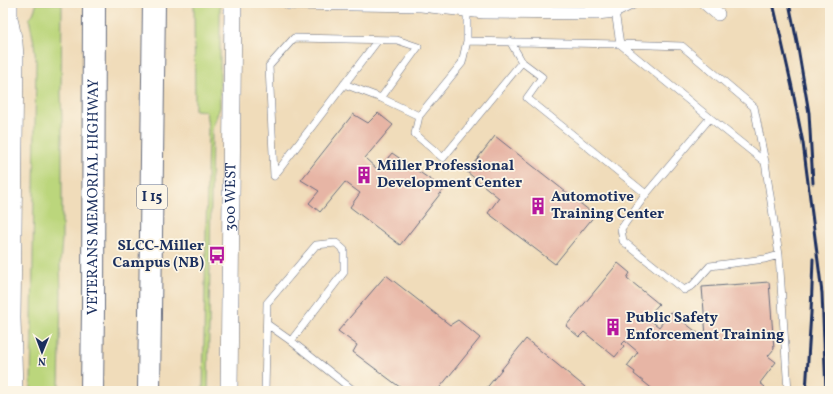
<svg xmlns="http://www.w3.org/2000/svg" width="833" height="394" viewBox="0 0 833 394" font-family="Vollkorn,serif">
<style>
.green{fill:#bbd67b;stroke:#6b826c}
.building{fill:#e7b5a5}
.lines{fill:none;stroke-linecap:round;stroke-linejoin:round}
.service-casing{stroke:#666c7e;stroke-width:8}
.minor-casing{stroke:#666c7e;stroke-width:14}
.tertiary-casing{stroke:#666c7e;stroke-width:18}
.motorway-casing{stroke:#666c7e;stroke-width:24}
.service{stroke:#fff;stroke-width:7}
.minor{stroke:#fff;stroke-width:13}
.tertiary{stroke:#fff;stroke-width:17}
.motorway{stroke:#fff;stroke-width:22}
.rail{stroke:#1b2f5e;stroke-width:3}
.labels{text-anchor:middle;dominant-baseline:central;stroke-width:3.5;stroke-linejoin:round;paint-order:stroke}
.shield{fill:#fcf5e5;stroke:#5e6a86;stroke-width:1}
.shield-label{font-size:14px;font-weight:bold;fill:#1b2f5e}
.poi-label{font-size:15px;font-weight:bold;fill:#1b2f5e;stroke:#fcf5e5;text-anchor:start}
.street-label{font-size:15px;fill:#1b2f5e;stroke:#fcf5e5}
</style>
<rect width="100%" height="100%" fill="#fcf5e5"/>
<filter id="ink" filterUnits="userSpaceOnUse"><feTurbulence type="fractalNoise" baseFrequency=".025" numOctaves="2"/><feDisplacementMap in="SourceGraphic" scale="8" xChannelSelector="R" yChannelSelector="G"/><feConvolveMatrix kernelMatrix="1 2 1 2 8 2 1 2 1" color-interpolation-filters="sRGB"/></filter>
<filter id="wash" filterUnits="userSpaceOnUse"><feTurbulence type="fractalNoise" baseFrequency=".012" numOctaves="4" result="noise"/><feDisplacementMap in="SourceGraphic" scale="16" xChannelSelector="R" yChannelSelector="G"/><feGaussianBlur stdDeviation="0.9" result="paint"/><feColorMatrix in="noise" values="0 0 0 0 0 0 0 0 0 0 0 0 0 0 0 0 0 1.4 0 .05"/><feComposite in="paint" operator="in"/></filter>
<g filter="url(#wash)">
<rect width="100%" height="100%" fill="#f0dcba"/>
<path class="green" d="M37 3H62L61 92 62 121V239L60 265 61 292 59 391H31L36 62 34 43 29 18 33 14Z
M194 3H220V107L212 129 208 391H203L208 128 206 111 195 110Z"/>
<g id="blocks">
<path class="building" d="M378 113 393 125 365 158 378 170 392 153 444 189 400 245 350 207 360 193 345 182 320 212 309 203 319 191 301 180 353 114 368 123Z
M495 136 595 215 555 264 488 213 499 198 467 172Z
M618 263 630 273 627 278 659 304 649 315 648 314 646 317 659 327 671 312 704 338 706 336 702 287 769 282 774 349 768 356 776 362 760 383 765 387 762 391H655L634 374 635 372 627 366 638 352 625 341 622 344 624 346 615 357 584 332 579 337 566 326Z
M386 275 450 325 458 320 480 338 437 391H405L353 352 357 345 338 331Z
M526 339 585 387 582 391H486L485 390Z"/>
</g>
</g>
<g filter="url(#ink)">
<use href="#blocks" fill-opacity="0" stroke="#666c7e" stroke-width="1"/>
<g class="lines">
<g class="service-casing">
<path id="service" d="M467 3V41L620 44 710 118
M830 3V4
M615 11 620 44 682 46 754 107 765 162 779 255 788 391
M378 40 274 176 269 66 294 38 397 40 418 47 381 98 419 116 462 63 467 41
M510 41 522 62
M344 84 381 98
M419 116 415 134 443 158 522 62 542 77 527 98 646 194
M765 162 710 118 646 194 621 229 623 241 684 290 693 285 710 266 765 259 779 255
M291 341 354 391
M265 391 267 303 316 245 336 243 344 250V272L291 341 267 324"/>
</g>
<g class="minor-casing">
<path id="minor" d="M289 3 421 5 484 12 597 13 615 11 631 3
M705 3 718 14"/>
</g>
<g class="tertiary-casing">
<g id="tertiary">
<path d="M9 3V18L14 43 15 57 12 318 14 391"/>
<path id="s1" d="M229 391 233 3"/>
</g>
</g>
<g class="motorway-casing">
<g id="motorway">
<path id="s2" d="M92 391 93 308 94 3"/>
<path d="M149 391 154 3"/>
</g>
</g>
<use href="#service" class="service"/>
<use href="#minor" class="minor"/>
<use href="#tertiary" class="tertiary"/>
<use href="#motorway" class="motorway"/>
<path class="rail" d="M773 3 792 87 803 143 822 293 826 391
M789 3 797 42 809 113 813 183
M806 391 811 313 813 259"/>
</g>
</g>
<defs>
<g id="building-bare" transform="scale(1.38)"><path d="M-4-6H4V6H1V3H-1V6H-4ZM-2.5-4.3h1.7v1.8h-1.7ZM.8-4.3h1.7v1.8H.8ZM-2.5-1h1.7V.8h-1.7ZM.8-1h1.7V.8H.8Z" fill="#b5179e" stroke="#fcf5e5" stroke-width="2.5" paint-order="stroke"/></g>
<g id="bus-bare" transform="scale(1.38)"><path d="M-5-6H5V4H4V6H2V4H-2V6H-4V4H-5ZM-3.5-4V0h7V-4ZM-3.5 1.2v1.5H-2V1.2ZM2 1.2v1.5H3.5V1.2Z" fill="#b5179e" stroke="#fcf5e5" stroke-width="2.5" paint-order="stroke"/></g>
</defs>
<g fill-rule="evenodd">
<use href="#building-bare" x="364" y="175"/>
<use href="#building-bare" x="538" y="206"/>
<use href="#bus-bare" x="217" y="255"/>
<use href="#building-bare" x="613" y="327"/>
</g>
<g class="labels">
<rect class="shield" x="137" y="185" width="30" height="24" rx="3"/>
<g class="shield-label">
<text x="152" y="197">I 15</text>
</g>
<g class="poi-label">
<text x="377" y="166">Miller Professional<tspan x="377" dy="17">Development Center</tspan></text>
<text x="551" y="197">Automotive<tspan x="551" dy="17">Training Center</tspan></text>
<text x="204" y="246" text-anchor="end">SLCC-Miller<tspan x="204" dy="17">Campus (NB)</tspan></text>
<text x="626" y="318">Public Safety<tspan x="626" dy="17">Enforcement Training</tspan></text>
</g>
<g class="street-label">
<text stroke="none"><textPath href="#s2" startOffset="194">VETERANS MEMORIAL HIGHWAY</textPath></text>
<text stroke="none"><textPath href="#s1" startOffset="194">300 WEST</textPath></text>
</g>
</g>
<rect width="833" height="394" fill="none" stroke="#fcf5e5" stroke-width="16"/>
<g transform="translate(42 352) rotate(181)" stroke="#fcf5e5" stroke-width="3" paint-order="stroke">
<path d="M0-3L7 15L0 10L-7 15Z" fill="#1b2f5e"/>
<text y="-6" font-size="11" font-weight="bold" text-anchor="middle" fill="#1b2f5e">N</text>
</g>
</svg>
